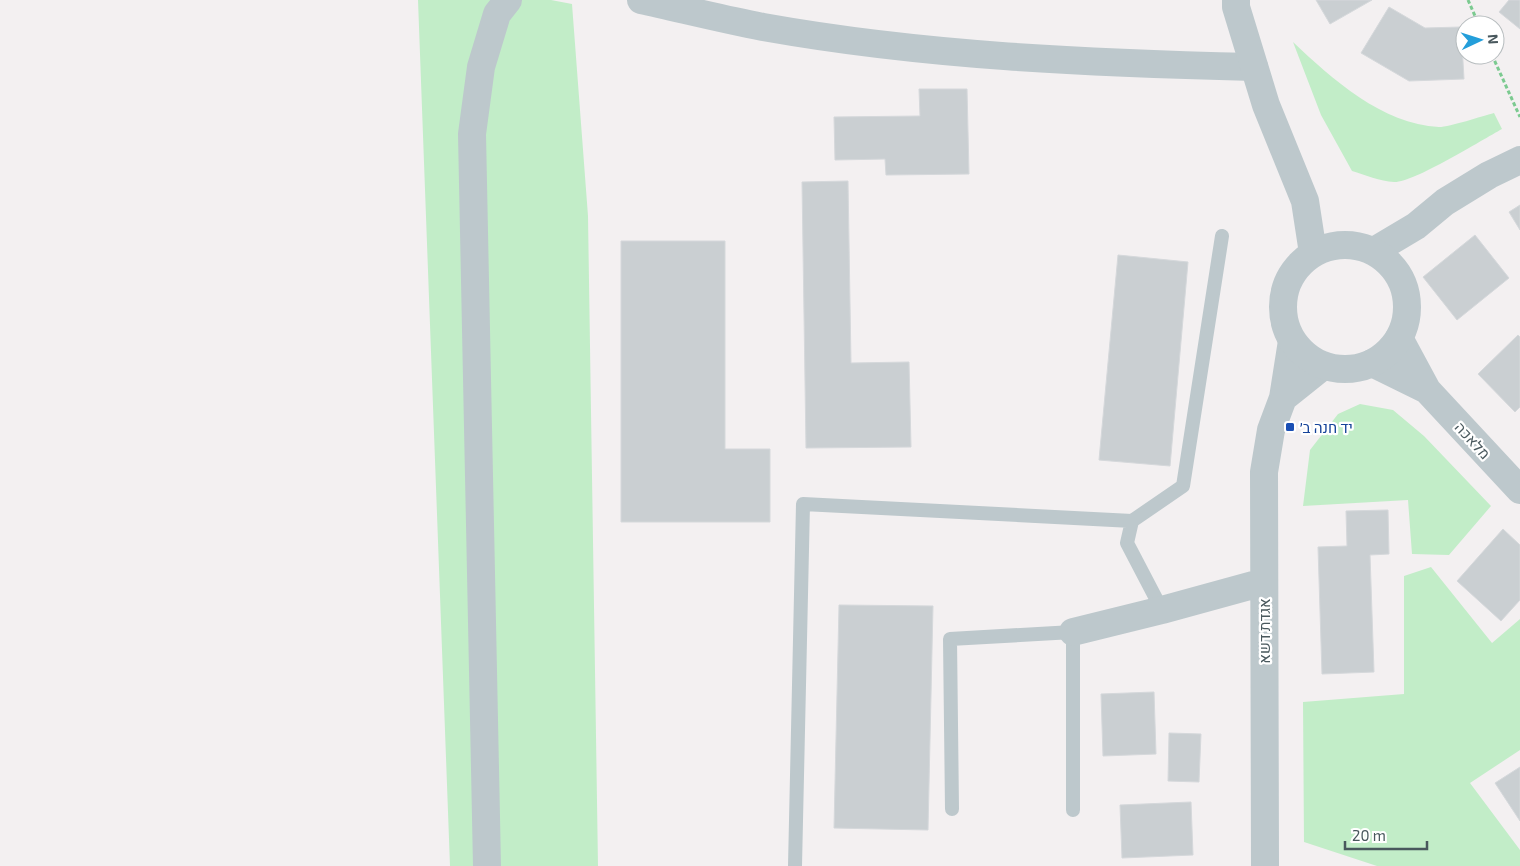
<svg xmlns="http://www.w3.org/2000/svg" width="1520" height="866" viewBox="0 0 1520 866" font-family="'Exo 2',Heebo,sans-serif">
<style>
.green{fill:#c2edc8}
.building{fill:#cacfd2;stroke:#d5d8db}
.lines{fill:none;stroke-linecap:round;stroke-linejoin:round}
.path{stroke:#7bca90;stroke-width:3;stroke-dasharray:4 2.5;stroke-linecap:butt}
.service{stroke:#bdc8cc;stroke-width:14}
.minor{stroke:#bdc8cc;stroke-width:28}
.tertiary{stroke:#bdc8cc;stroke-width:28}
.transit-dot{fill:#1a4fb4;stroke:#fff;stroke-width:2}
.labels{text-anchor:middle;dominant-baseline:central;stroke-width:4.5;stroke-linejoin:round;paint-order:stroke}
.transit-label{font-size:15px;fill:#164399;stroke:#fff;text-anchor:start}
.street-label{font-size:15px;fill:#49585d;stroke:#fff}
</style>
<rect width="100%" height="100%" fill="#f3f0f1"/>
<path class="green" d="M418 0H551L572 4 588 216 598 866H450Z
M1293 42C1332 79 1382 124 1439 127 1450 127 1482 116 1494 113L1502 129C1482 140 1413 183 1394 182 1380 181 1365 175 1352 171L1321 115Z
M1360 404 1393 410 1424 436 1491 506 1449 555 1412 554 1408 500 1303 506 1310 450 1338 414Z
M1431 567 1492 643 1520 619V750L1470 783 1520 850V866H1377L1304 842 1303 702 1404 694V576Z"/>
<path class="building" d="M1316 0H1372L1330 24Z
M1509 0H1520V29L1499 12Z
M1389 7 1425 28 1461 27 1464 79 1409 81 1361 53Z
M919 89H967L969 174 886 175 885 159 835 160 834 117 920 116Z
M848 181 851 363 909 362 911 447 806 448 802 182Z
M1520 205V230L1509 212Z
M1475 235 1509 278 1457 320 1423 277Z
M621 241H725V449H770V522H621Z
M1118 255 1188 262 1170 466 1099 460Z
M1518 335 1520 337V407L1515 412 1478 374Z
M1388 510 1389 554 1370 555 1374 672 1322 674 1318 547 1347 546 1346 511Z
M1503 529 1520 545V600L1501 621 1457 581Z
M839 605 933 606 928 830 834 828Z
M1154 692 1156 754 1103 756 1101 694Z
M1169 733 1201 734 1199 782 1168 781Z
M1520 767V821L1495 783Z
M1191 802 1193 855 1122 858 1120 805Z"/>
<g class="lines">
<path class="path" d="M1468 0 1479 25
M1492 55 1520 117"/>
<path class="service" d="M1132 521 1183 486 1222 236
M952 809 950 639 1073 632V810
M795 866 803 504 1132 521 1127 543 1162 610"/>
<path class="minor" d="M641 0C682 9 722 19 763 27 925 56 1090 63 1254 67
M1374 251 1416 226 1445 202 1489 175 1520 160
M1399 338 1427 390 1520 490
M1372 363 1427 390
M1283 398 1323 366
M1073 632 1162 610 1264 582
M487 866 472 134 481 67 497 14 508 0
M1265 866 1264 472 1271 430 1283 398 1292 341"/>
<path class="tertiary" d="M1236 0V7L1266 105 1305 201 1313 253
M1283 307a62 62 0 1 1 124 0a62 62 0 1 1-124 0Z"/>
</g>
<rect class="transit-dot" x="1285" y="422" width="10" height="10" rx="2.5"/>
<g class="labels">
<g class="transit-label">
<text x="1300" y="427">יד חנה ב׳</text>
</g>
<g class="street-label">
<text transform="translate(1473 440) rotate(47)">מלאכה</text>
<text transform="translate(1264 631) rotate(-90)">אגדת דשא</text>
</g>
</g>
<g transform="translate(1480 40) rotate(86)"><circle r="24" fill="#ffffff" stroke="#b6bcbe"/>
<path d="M0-4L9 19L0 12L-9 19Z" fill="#239eda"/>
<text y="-8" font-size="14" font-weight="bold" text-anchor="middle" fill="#49585d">N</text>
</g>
<path d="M1345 841v8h82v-8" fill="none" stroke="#49585d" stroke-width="2.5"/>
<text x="1352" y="841" font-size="15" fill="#49585d" stroke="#ffffff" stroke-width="4" paint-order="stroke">20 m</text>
</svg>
